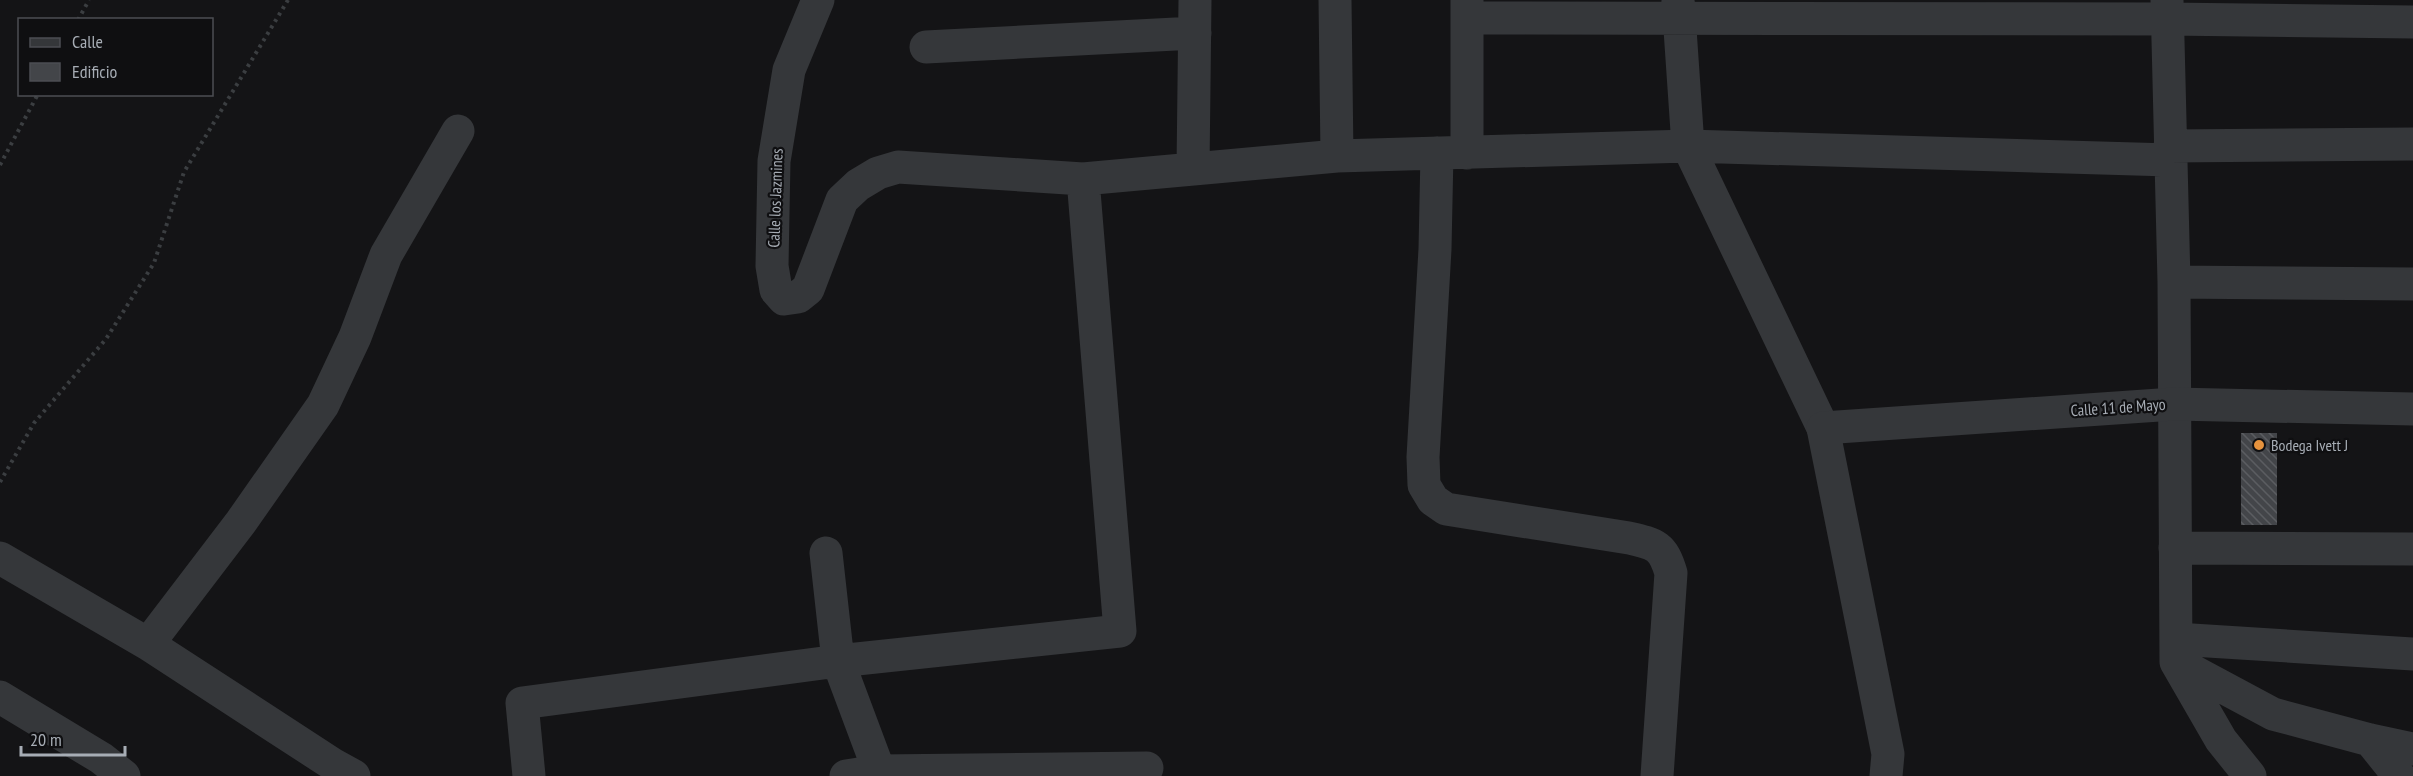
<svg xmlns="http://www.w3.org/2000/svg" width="2413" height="776" viewBox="0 0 2413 776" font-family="'PT Sans Narrow',sans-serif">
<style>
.building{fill:url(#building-back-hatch)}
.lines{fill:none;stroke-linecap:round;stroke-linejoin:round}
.path{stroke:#3b3e41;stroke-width:4;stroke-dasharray:3 4.5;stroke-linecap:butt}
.minor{stroke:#35373a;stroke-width:33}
.tertiary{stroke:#35373a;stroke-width:33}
.poi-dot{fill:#e5923d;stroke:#0f0f11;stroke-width:2}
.labels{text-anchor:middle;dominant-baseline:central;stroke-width:4.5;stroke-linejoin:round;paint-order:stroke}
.street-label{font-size:16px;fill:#a7adb5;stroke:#0f0f11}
.poi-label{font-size:16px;fill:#a7adb5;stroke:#0f0f11;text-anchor:start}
</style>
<defs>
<pattern id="building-back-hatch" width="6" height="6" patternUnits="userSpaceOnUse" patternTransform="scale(1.5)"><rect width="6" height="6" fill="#434549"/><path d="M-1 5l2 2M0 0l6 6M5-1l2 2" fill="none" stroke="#5b5d61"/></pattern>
</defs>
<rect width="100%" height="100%" fill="#141416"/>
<path class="building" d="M2241 433H2277V525H2241Z"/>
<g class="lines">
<path class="path" d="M78 20 89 0
M0 165 38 94
M0 482 34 423 106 339 154 263 184 172 288 0"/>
<path class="minor" d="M818 0 789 70 774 161 772 266 776 290 784 299 798 297 808 289 842 200 858 185 878 173 898 167 1083 179 1337 156 1688 146 2170 160
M1335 0 1337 156
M1467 0V153
M1678 0 1688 146 1823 428
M2167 0 2174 282 2176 662 2221 740 2250 776
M1467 18 2167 19 2413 22
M926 47 1195 33
M2170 146 2413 144
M1437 153 1435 249 1423 457 1424 485 1433 500 1446 509 1629 538C1656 544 1663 546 1671 573L1657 776
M1193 169 1195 0
M2174 282 2413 284
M2175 548 2413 549
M826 553 838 661 881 776
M0 558 148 644 334 765 354 776
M2176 639 2413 654
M148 644 241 522 323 405 355 337 386 255 458 131
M2176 662 2273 714 2370 740 2413 749
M0 697 101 758 124 776
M2370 740 2399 776
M529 776 522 703 838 661 1120 631 1083 179
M846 776 878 771 1147 768"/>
<path class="tertiary" d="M1886 776 1888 754 1823 428 2174 404 2413 409"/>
</g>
<circle class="poi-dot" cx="2259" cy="445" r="6"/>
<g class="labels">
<g class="street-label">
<text transform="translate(775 198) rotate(-88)">Calle los Jazmines</text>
<text transform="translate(2118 407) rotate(-4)">Calle 11 de Mayo</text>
</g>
<g class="poi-label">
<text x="2271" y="445">Bodega Ivett J</text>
</g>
</g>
<rect x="18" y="18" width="195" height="78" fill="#0f0f11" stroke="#4c4e53" stroke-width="1.5"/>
<rect x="30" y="38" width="30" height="9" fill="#35373a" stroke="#4c4e53" stroke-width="1.5"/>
<text x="72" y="48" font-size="18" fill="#a7adb5">Calle</text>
<rect x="30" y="63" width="30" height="18" fill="#434549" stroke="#4c4e53" stroke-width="1.5"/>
<text x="72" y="78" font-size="18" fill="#a7adb5">Edificio</text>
<path d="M21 746v9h104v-9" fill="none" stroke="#a7adb5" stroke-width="3"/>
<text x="30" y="746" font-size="18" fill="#a7adb5" stroke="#0f0f11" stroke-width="4.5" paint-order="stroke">20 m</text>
</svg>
